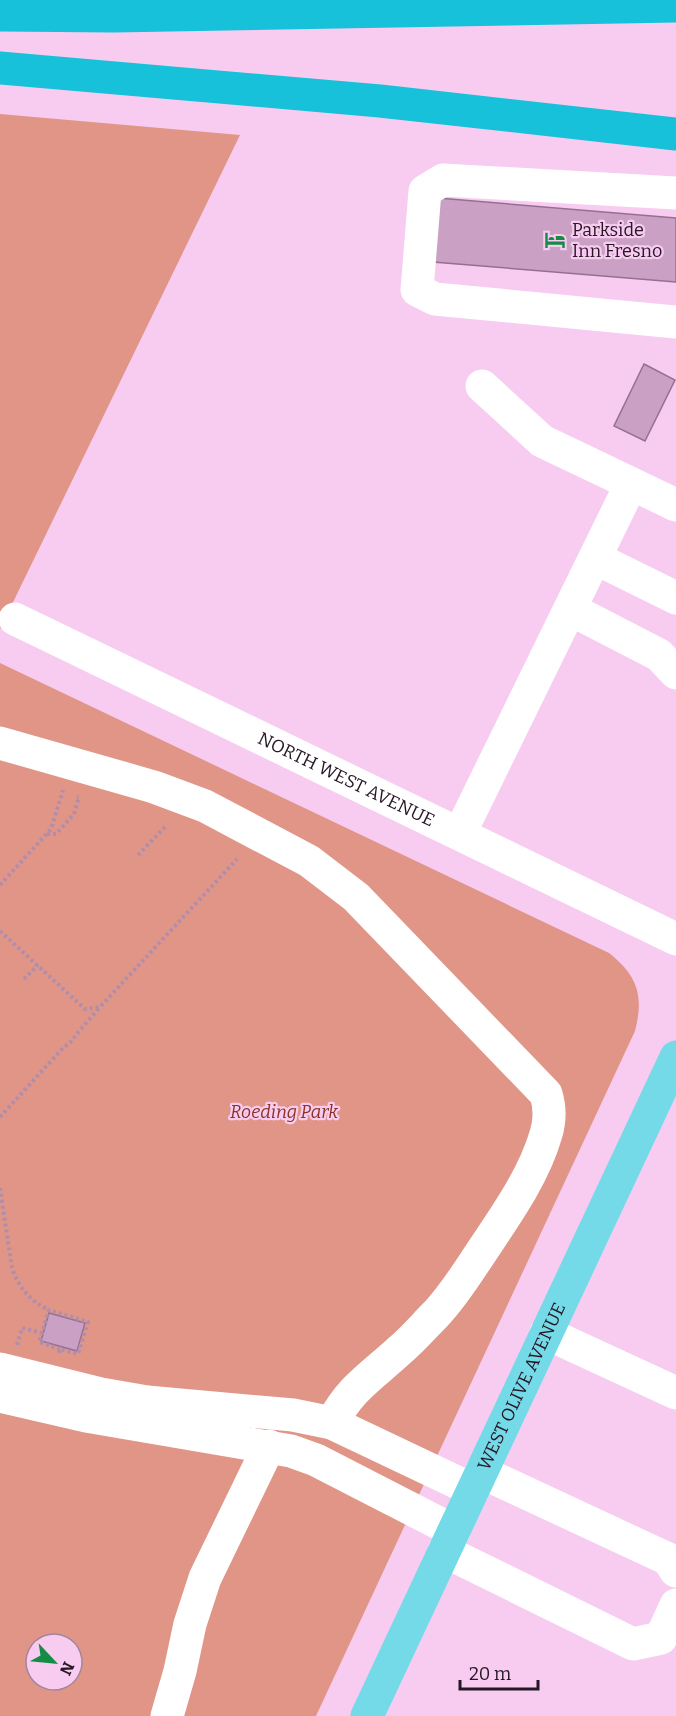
<svg xmlns="http://www.w3.org/2000/svg" width="676" height="1716" viewBox="0 0 676 1716" font-family="Bitter,serif">
<style>
.green{fill:#e19587;fill-rule:evenodd}
.building{fill:#caa1c4;stroke:#967091;stroke-width:1.5}
.lines{fill:none;stroke-linecap:round;stroke-linejoin:round}
.path{stroke:#b08eab;stroke-width:4;stroke-dasharray:3 3;stroke-linecap:butt}
.minor{stroke:#fff;stroke-width:33}
.major{stroke:#74dae8;stroke-width:33}
.highway{stroke:#17c1d9;stroke-width:33}
.labels{text-anchor:middle;dominant-baseline:central;stroke-width:4.5;stroke-linejoin:round;paint-order:stroke}
.poi-label{font-size:18px;fill:#261724;stroke:#f7ccf0;text-anchor:start}
.street-label{font-size:18px;fill:#261724;stroke:#f7ccf0}
.park-label{font-size:18px;font-style:italic;fill:#8c3023;stroke:#f7ccf0}
</style>
<rect width="100%" height="100%" fill="#f7ccf0"/>
<path class="green" d="M0 114 240 135 0 629Z
M0 663 609 953C638 976 644 996 635 1031L316 1716H0ZM36 1644H72V1680H36Z"/>
<path class="building" d="M438 198 676 218V282L433 262Z
M644 364 675 380 645 441 614 426Z
M49 1313 85 1323 77 1351 41 1341Z"/>
<g class="lines">
<path class="path" d="M47 834H56L74 814 79 797H77
M138 855 165 827
M0 885 51 829 63 790
M0 931 85 1009 100 1007 237 859
M24 979 38 965
M0 1117 62 1049 74 1039 75 1036 99 1008
M0 1188 12 1268C19 1288 30 1301 49 1310
M17 1345 22 1328 42 1333
M59 1353 60 1349 78 1354 88 1322 49 1310 39 1342 60 1349"/>
<g class="minor">
<path d="M676 193 443 180 425 191 417 290 435 299 676 322"/>
<path d="M482 386 542 441 676 505"/>
<path d="M595 558 676 598"/>
<path d="M570 609 659 655 676 673"/>
<path id="s1" d="M15 619 676 939"/>
<path d="M0 743 154 787 205 806 309 861 356 897 546 1094C550 1107 550 1121 546 1134 534 1176 506 1215 482 1251 468 1272 454 1295 436 1314 424 1326 413 1339 400 1350 372 1376 351 1387 332 1423"/>
<path d="M460 833 631 484"/>
<path d="M546 1333 676 1393"/>
<path d="M0 1369 101 1394 147 1402 293 1415 332 1423 473 1490"/>
<path d="M0 1396 86 1416 291 1451 316 1460 454 1531"/>
<path d="M481 1472 668 1559 676 1571"/>
<path d="M444 1551 633 1644 661 1638 676 1605"/>
<path d="M167 1716 180 1671 190 1624 205 1578 269 1446"/>
</g>
<path class="major" id="s2" d="M367 1716 676 1057"/>
<path class="highway" d="M0 15 114 16 676 6
M0 68 380 101 676 134"/>
</g>
<defs>
<g id="hotel-bare" transform="scale(1.62)"><path d="M-6-4.5h1.5V1H6V5H4.5V3h-9V5H-6ZM-4 0a1.8 1.8 0 1 1 3.6 0ZM.5 0V-2.5h3Q6-2.5 6 0Z" fill="#158c46" stroke="#f7ccf0" stroke-width="2.5" paint-order="stroke"/></g>
</defs>
<g fill-rule="evenodd">
<use href="#hotel-bare" x="555" y="240"/>
</g>
<g class="labels">
<g class="poi-label">
<text x="572" y="230">Parkside<tspan x="572" dy="21">Inn Fresno</tspan></text>
</g>
<g class="street-label">
<text stroke="none"><textPath href="#s1" startOffset="368">NORTH WEST AVENUE</textPath></text>
<text stroke="none"><textPath href="#s2" startOffset="364">WEST OLIVE AVENUE</textPath></text>
</g>
<g class="park-label">
<text x="284" y="1112">Roeding Park</text>
</g>
</g>
<g transform="translate(54 1662) rotate(116)"><circle r="28" fill="#f7ccf0" stroke="#a3849e" stroke-width="1.5"/>
<path d="M0-4.5L10 22L0 15L-10 22Z" fill="#158c46"/>
<text y="-9" font-size="16" font-weight="bold" text-anchor="middle" fill="#261724">N</text>
</g>
<path d="M460 1680v9h78v-9" fill="none" stroke="#261724" stroke-width="3"/>
<text x="469" y="1680" font-size="18" fill="#261724" stroke="#f7ccf0" stroke-width="4.5" paint-order="stroke">20 m</text>
</svg>
